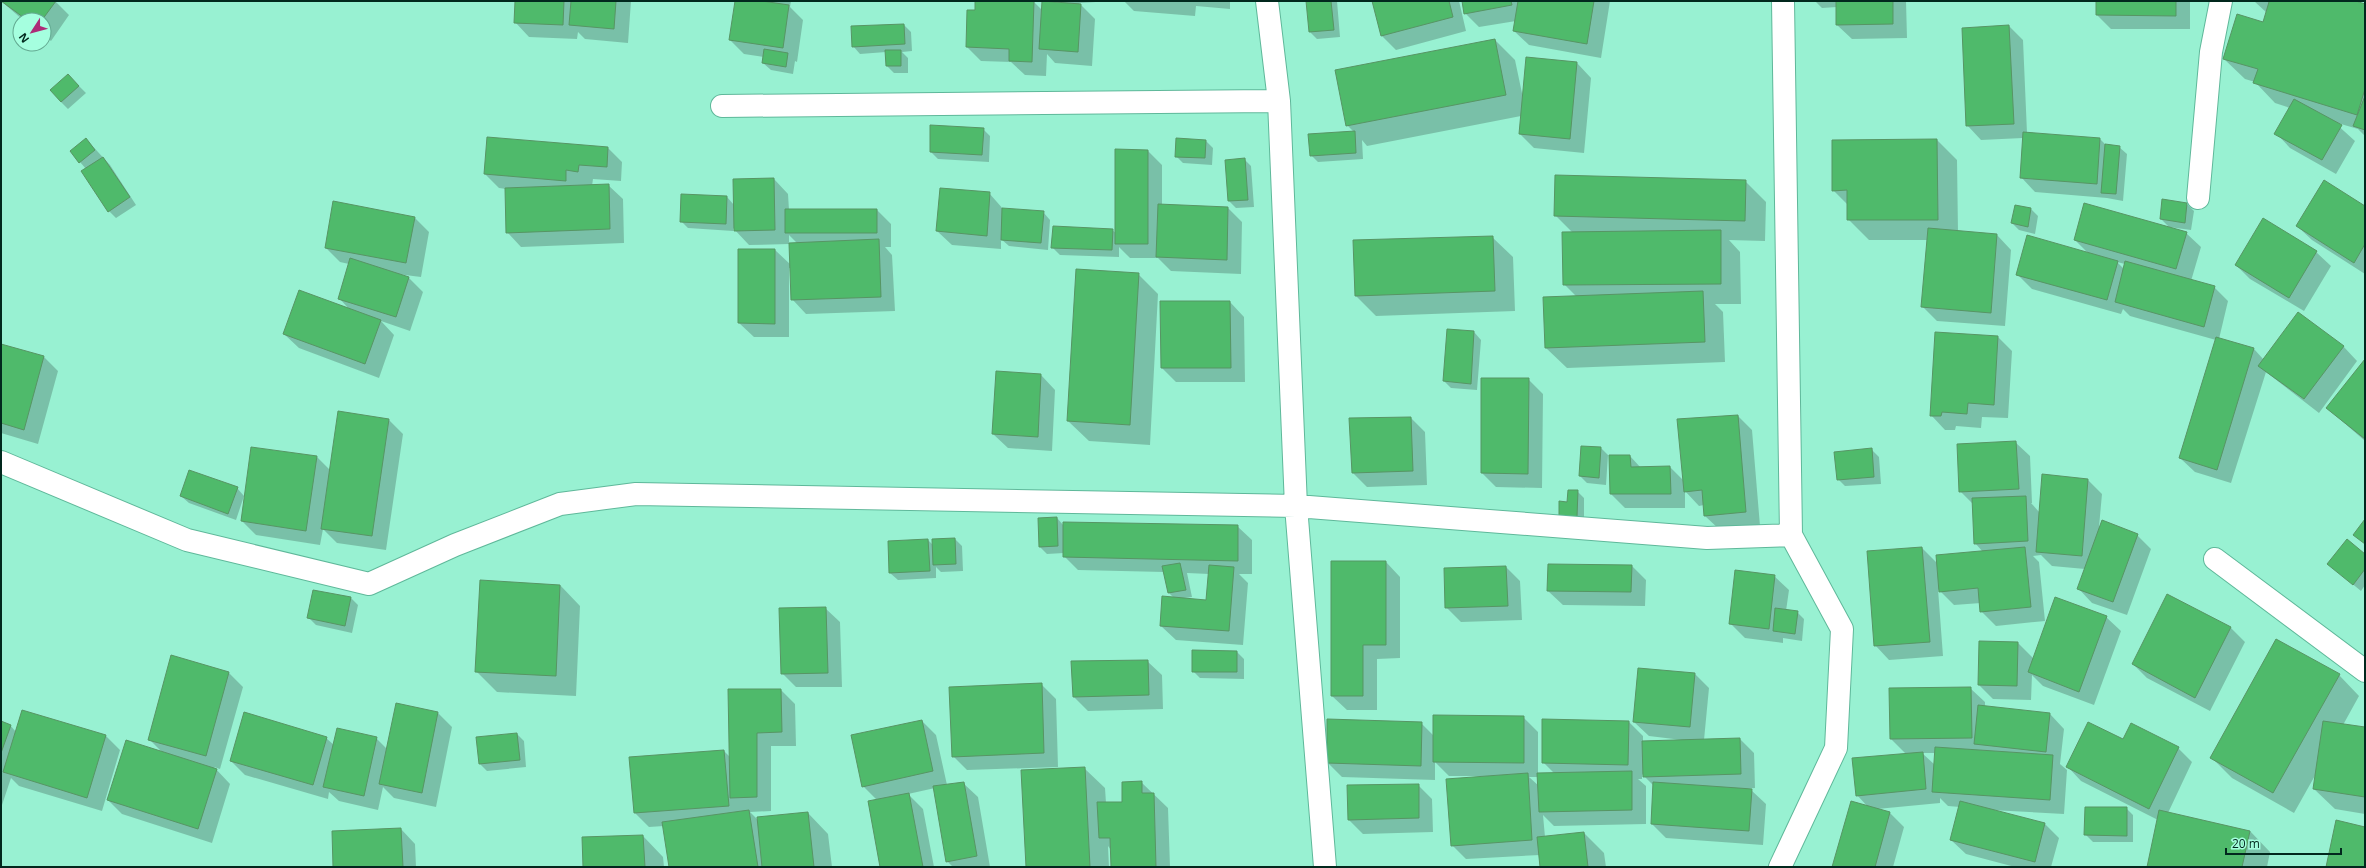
<svg xmlns="http://www.w3.org/2000/svg" width="2366" height="868" viewBox="0 0 2366 868" font-family="'Open Sans',sans-serif">
<style>
.shadow{fill:#0003;fill-rule:evenodd}
.building{fill:#4fba6b;stroke:#579564}
.lines{fill:none;stroke-linecap:round;stroke-linejoin:round}
.street-casing{stroke:#5fb89a;stroke-width:24}
.street{stroke:#fff;stroke-width:22}
</style>
<rect width="100%" height="100%" fill="#98f1d2"/>
<path class="shadow" d="M1 1H55L69 15 51 41 44 35V20H23Z
M516 1H631L628 43 585 39 578 32 577 39 529 37 515 22Z
M736 1H791L790 7 803 20 797 62 795 61 793 74 771 70 763 63 764 57 744 54 730 40Z
M976 1 1034 2 1043 11 1064 4 1062 1H1113L1079 3 1095 19 1092 66 1055 63 1047 54 1046 76 1025 75 1011 62 981 61 967 47 976 11Z
M1124 1H1230V9L1196 6 1195 16 1134 11Z
M1307 1H1337L1340 37 1317 39 1310 32Z
M1373 1H1459L1466 31 1396 50 1381 35Z
M1463 1H1610L1601 58 1529 45 1514 31 1516 21 1479 27 1465 13Z
M1815 1H1906L1907 38 1852 39 1837 25V7L1822 8Z
M2097 1H2190V29H2111L2097 15Z
M2254 1H2353L2365 5V136L2358 129 2334 122 2355 141 2336 174 2290 148 2276 133 2290 108 2275 103 2255 82 2245 79 2224 59 2263 24 2267 13Z
M904 25 911 32 912 51 902 52 908 58V73H894L887 66 886 52 860 54 853 46Z
M2009 26 2023 40 2027 133 2100 139 2106 145 2119 147 2127 154 2123 201 2107 198 2035 192 2021 177 2023 138 1981 140 1967 125Z
M1495 40 1515 60 1523 98 1527 59 1577 63 1591 78 1584 153 1534 148 1520 134 1521 116 1367 146 1362 140 1363 159 1318 162 1311 155 1354 132 1347 125Z
M75 82 86 93 68 109 61 102Z
M983 129 990 136 989 162 938 159 931 152Z
M86 139 110 165 136 205 116 218 109 211 86 169 80 162Z
M1937 140 1957 160 1958 232 1997 235 2011 250 2005 326 1937 321 1922 306 1928 240H1869L1848 219V205L1833 190Z
M1206 141 1213 148 1212 165 1183 163 1176 156Z
M608 148 622 162 621 181 593 179 592 186 608 185 623 199 624 243 521 247 507 232 506 189 499 188 485 174Z
M1116 150 1148 151 1162 165V205L1228 208 1242 222 1241 274 1171 271 1158 258H1130L1119 247V257L1060 255 1053 248 1112 230 1116 233Z
M1244 159 1251 166 1254 207 1236 208 1229 201 1226 161Z
M774 179 788 194 789 210H877L891 224V247H885L892 255 895 311 806 314 792 299 791 268H789V337H754L739 323 775 250 791 265 798 244 789 235V244L749 245 733 228V231L688 228 681 221 727 197 734 205V180Z
M1745 181 1766 202 1765 241 1729 240 1740 252 1741 304H1715L1723 312 1725 362 1567 368 1546 348 1576 296 1564 284 1572 232 1555 215Z
M989 193 1004 210 1043 212 1050 220 1048 250 1009 246 1001 239V249L952 245 937 231Z
M2187 204 2194 211 2191 230 2169 227 2161 219Z
M2365 207V274L2312 240 2297 226Z
M2031 209 2038 216 2035 234 2019 230 2012 223Z
M415 218 429 232 421 277 397 274 409 278 423 292 410 331 381 321 394 335 379 378 299 348 284 334 350 310 339 298 349 264 340 262 326 248Z
M2186 233 2201 247 2191 281 2214 287 2228 301 2219 339 2254 349 2264 360 2343 346 2357 361 2319 413 2266 372 2231 483 2195 472 2180 458 2216 340 2130 316 2123 309 2121 314 2032 289 2017 274 2089 254 2075 240ZM2117 262 2125 264 2124 269Z
M1492 237 1513 257 1515 311 1376 316 1356 296Z
M2316 252 2331 266 2304 311 2250 279 2236 265Z
M1138 274 1158 294 1150 445 1089 441 1068 421Z
M1230 302 1244 317 1245 382H1176L1162 368Z
M1474 332 1481 340 1477 390 1451 388 1444 381Z
M1998 337 2012 351 2008 418 1982 417 1981 428 1956 426 1955 430H1945L1931 415Z
M1 345 44 357 58 371 38 444 1 433Z
M2365 361V441L2327 408Z
M1041 375 1055 390 1052 451 1008 448 993 434Z
M1482 379H1528L1543 394 1542 488 1496 487 1482 473Z
M1738 416 1752 430 1760 526 1720 530 1705 516 1704 505 1699 506 1685 491V508H1625L1611 494 1630 456 1641 468 1670 467 1684 481Z
M1411 418 1425 432 1427 485 1367 487 1353 473Z
M389 420 403 434 386 550 337 543 323 529 320 545 256 535 242 521 317 457 331 471Z
M2015 442 2030 456 2032 503H2031L2040 513 2088 480 2102 494 2099 527 2137 535 2151 549 2127 615 2092 603 2078 588 2085 569 2052 566 2041 555 2033 556 2039 562 2045 621 1996 626 1981 611V603L1954 605 1938 589 1943 656 1889 660 1875 645 1868 552 1922 548 1938 564 1983 552 1975 543 1973 504 1960 491Z
M1601 448 1608 455 1606 485 1587 483 1580 476Z
M1872 450 1879 457 1881 484 1845 486 1838 479Z
M237 488 244 496 236 520 189 503 181 496Z
M1577 491 1584 498V524L1567 523 1568 503Z
M1057 518 1064 526H1237L1252 540V574H1239L1248 583 1243 645 1176 640 1161 626 1174 598 1169 593 1164 572 1078 570 1064 556V553L1047 554 1040 547ZM1187 573 1209 574 1207 601 1184 598 1192 597Z
M955 539 962 546 963 571 941 572 936 567V578L898 580 890 573 928 540 933 545Z
M2365 555V585L2361 591 2328 564Z
M1386 562 1400 577V658L1377 659V710H1347L1332 696Z
M1632 566 1646 580 1645 606 1563 605 1548 591Z
M1506 567 1520 581 1522 620 1461 622 1446 607Z
M1774 576 1789 590 1786 611 1797 612 1804 619 1802 641 1783 638V643L1745 638 1730 623Z
M560 585 580 606 576 696 497 692 477 672Z
M314 591 351 598 358 605 352 633 316 625 309 618Z
M825 608 840 622 842 687H796L782 673Z
M2106 617 2121 631 2094 705 2043 686 2032 675 2031 700 1993 699 1979 685V642L2018 643 2034 659Z
M2231 628 2245 642 2210 711 2147 678 2133 664Z
M1237 652 1244 659V679L1200 678 1193 671Z
M172 657 229 673 243 687 220 769 214 767 230 784 212 843 122 814 108 800 163 753 149 739Z
M1147 661 1162 675 1163 709 1088 711 1074 697Z
M1695 674 1709 688 1704 740 1740 739 1754 753 1755 788 1744 789 1751 790 1766 804 1763 845 1666 838 1652 824 1654 786 1642 774V779H1638L1646 786V824L1554 826 1543 815 1545 837 1584 833 1604 853 1606 867H1541L1540 855 1466 859 1452 845 1482 776H1449L1435 762V780L1342 777 1328 763 1421 723 1434 736 1523 717 1538 732V774L1554 773 1543 762 1629 722 1643 736V742L1682 740 1649 736 1634 722ZM1529 777H1538L1539 786Z
M2339 675 2359 696 2343 725 2365 728V814L2335 809 2314 789 2317 772 2294 813 2232 778 2212 758Z
M1041 684 1056 699 1058 767 967 770 953 756Z
M1970 688 1985 702V707L2050 714 2064 729 2060 764 2067 770 2064 814 1991 810 2044 823 2059 838 2051 867H2015L1966 854 1951 840 1960 807 1948 806 1940 798V803L1877 809 1890 813 1904 827 1893 867H1833L1868 807 1857 795 1907 755 1891 739ZM1922 753H1936L1935 765Z
M781 690 795 704 796 746H771V811L750 812 758 820 808 813 828 834 832 867H670L664 826 649 827 635 813 724 751 730 757Z
M22 711 106 736 120 750 102 811 19 786 11 778 1 808V722L10 725 16 732Z
M438 713 452 727 436 807 394 798 383 787 378 810 339 801 329 792 328 799 245 775 231 761 326 738 334 745 376 738 387 749Z
M922 721 936 735 947 785 963 783 978 797 990 867H953L947 861 935 788 908 794 923 809 934 867H881L877 800 863 786Z
M517 734 524 741 526 767 487 771 480 764Z
M2124 740 2178 748 2192 762 2168 813 2250 831 2270 852 2267 867H2148L2158 820 2081 781 2067 766Z
M1084 768 1105 788 1106 803H1123L1141 782 1168 808 1170 867H1112L1111 850 1108 846 1109 867H1027Z
M1418 785 1432 799 1433 832 1363 834 1349 820Z
M2126 808 2133 815V842H2093L2085 834Z
M401 829 415 844 416 867H334Z
M643 836 663 857 664 867H584L583 838Z"/>
<path class="building" d="M1 1H56L42 20H27Z
M515 1H564L563 25 514 23Z
M571 1H616L614 29 569 25Z
M735 1H762L789 5 783 48 729 40Z
M975 1H1034L1032 62 1009 61V49L966 47 967 10H975Z
M1042 1 1081 4 1078 52 1039 49Z
M1306 1H1331L1334 30 1309 32Z
M1372 1H1449L1453 17 1381 36Z
M1462 1H1511L1512 5 1464 14Z
M1518 1H1594L1587 44 1513 31Z
M1836 1H1893V24L1836 25Z
M2096 1H2176V16L2096 15Z
M2266 1H2356L2365 4V89L2357 115 2253 83 2258 69 2223 59 2237 14 2263 22 2269 2Z
M904 24 905 44 852 47 851 26Z
M2009 25 2014 124 1966 126 1962 28Z
M1495 39 1506 95 1346 126 1335 70Z
M764 49 788 53 786 67 762 63Z
M885 50H901V66H886Z
M1526 57 1577 62 1570 139 1519 134Z
M68 74 79 86 61 102 50 90Z
M2365 96V130L2353 126Z
M2294 99 2342 125 2322 160 2274 134Z
M930 125 984 128 982 155 930 152Z
M1355 131 1356 153 1310 156 1308 134Z
M2023 132 2100 138 2097 184 2020 178Z
M487 137 608 147 607 167 579 165 578 172 566 170V181L484 174Z
M86 138 95 150 79 163 70 151Z
M1176 138 1206 140 1205 158 1175 157Z
M1937 139 1938 220H1847V190L1832 191V140Z
M2105 144 2120 146 2116 194 2101 193Z
M1115 149 1148 150V244H1115Z
M103 157 130 197 108 212 81 171Z
M1245 158 1248 200 1228 201 1225 160Z
M1555 175 1746 180 1745 221 1554 216Z
M774 178 775 230 734 231 733 179Z
M2324 180 2365 206V244L2354 263 2296 226Z
M609 184 610 229 506 233 505 188Z
M940 188 990 192 987 236 936 231Z
M681 194 727 196 726 224 680 222Z
M2162 199 2187 203 2185 223 2160 219Z
M333 201 415 217 406 263 325 248Z
M2084 203 2187 232 2176 269 2074 240Z
M1158 204 1228 207 1227 260 1156 257Z
M2015 205 2031 208 2028 227 2011 223Z
M1002 208 1044 211 1041 243 1001 240Z
M785 209H877V233H785Z
M2263 218 2317 251 2289 298 2235 265Z
M1053 226 1113 229 1112 250 1051 248Z
M1928 228 1997 234 1991 313 1921 307Z
M1721 230V284L1563 285 1562 232Z
M2027 235 2118 261 2107 300 2016 275Z
M1493 236 1495 291 1355 296 1353 240Z
M879 239 881 297 791 300 789 243Z
M738 249H775V324L738 323Z
M350 258 409 277 396 317 338 299Z
M2125 261 2215 286 2204 327 2115 302Z
M1076 269 1139 273 1130 425 1067 421Z
M299 290 381 320 365 364 283 334Z
M1703 291 1705 342 1545 348 1543 297Z
M1160 301H1230L1231 368H1161Z
M2298 312 2344 346 2304 399 2258 366Z
M1447 329 1474 331 1471 384 1443 381Z
M1935 332 1998 336 1994 405 1968 403 1967 414 1942 412 1941 416H1930Z
M2216 337 2254 348 2217 470 2179 458Z
M1 344 44 356 24 430 1 423Z
M2365 359V439L2326 408Z
M996 371 1041 374 1038 437 992 434Z
M1481 378H1529L1528 474 1481 473Z
M338 411 389 419 372 536 321 529Z
M1738 415 1746 512 1704 516 1702 490 1684 492 1677 419Z
M1411 417 1413 471 1352 473 1349 418Z
M2016 441 2019 489 1959 492 1957 444Z
M1581 446 1601 447 1599 478 1579 476Z
M251 447 317 456 306 531 241 521Z
M1872 448 1874 477 1837 480 1834 452Z
M1609 455H1630L1631 467 1670 466 1671 494H1610Z
M189 470 238 487 228 514 180 496Z
M2042 474 2088 479 2082 556 2036 552Z
M1568 490H1578L1577 517 1559 516V501L1567 502Z
M2026 496 2028 541 1974 544 1972 498Z
M1057 517 1058 546 1039 547 1038 518Z
M2365 519V544L2353 535Z
M2102 520 2138 534 2113 602 2077 589Z
M1063 522 1238 525V561L1063 557Z
M955 538 956 564 933 565 932 539Z
M928 539 930 571 889 573 888 541Z
M2347 539 2365 554V569L2353 585 2327 564Z
M1922 547 1930 642 1874 646 1867 551Z
M2025 547 2031 607 1980 612 1978 588 1939 592 1936 555Z
M1331 561H1386V645H1363V696H1331Z
M1180 563 1186 590 1168 593 1162 566Z
M1548 564 1632 565 1631 592 1547 591Z
M1209 565 1234 567 1229 631 1160 626 1162 596 1206 600Z
M1506 566 1508 606 1445 608 1444 568Z
M1735 570 1775 575 1769 629 1729 624Z
M480 580 560 585 556 676 475 672Z
M313 590 351 597 345 626 307 618Z
M2167 594 2231 627 2195 698 2132 664Z
M2055 597 2107 616 2079 692 2028 672Z
M826 607 828 673 781 674 779 608Z
M1775 608 1798 611 1795 634 1773 631Z
M2276 639 2340 674 2273 793 2210 758Z
M1979 641 2018 642 2017 686 1978 685Z
M1192 650 1237 651V672H1192Z
M171 655 229 672 206 756 148 740Z
M1148 660 1149 695 1073 697 1071 661Z
M1638 668 1695 673 1690 727 1633 722Z
M1042 683 1044 753 952 757 949 687Z
M1971 687 1972 738 1890 739 1889 688Z
M728 689H781L782 732 757 733V797L730 798Z
M396 703 438 712 422 793 379 784Z
M1978 705 2050 713 2046 752 1974 744Z
M22 710 106 735 87 798 3 772Z
M244 712 327 737 313 785 230 761Z
M1433 715 1524 716V763L1433 762Z
M1327 719 1422 722 1421 766 1327 763Z
M1542 719 1629 721 1628 765 1542 763Z
M922 720 933 771 862 787 851 735Z
M1 721 11 725 1 753Z
M2323 721 2365 727V797L2313 789Z
M2088 722 2123 739 2131 723 2179 747 2149 809 2066 767Z
M337 728 377 737 364 796 323 787Z
M517 733 520 760 479 764 476 737Z
M1740 738 1741 774 1643 777 1642 741Z
M126 740 217 769 198 829 107 800Z
M1935 747 2053 755 2050 800 1932 792Z
M724 750 729 806 634 813 629 757Z
M1923 752 1926 789 1856 796 1852 758Z
M1085 767 1090 867H1026L1021 770Z
M1632 771V810L1539 812 1537 773Z
M1528 773 1532 840 1451 846 1446 779Z
M1142 781V793H1154L1156 867H1111L1110 838H1099L1097 802H1122V782Z
M964 782 977 856 946 862 933 786Z
M1653 782 1752 789 1749 831 1651 824Z
M1419 784V818L1348 820 1347 785Z
M909 793 923 867H880L868 801Z
M1851 801 1890 812 1875 867H1832Z
M1960 801 2045 823 2035 862 1950 840Z
M2085 807H2127V836L2084 835Z
M749 810 758 867H669L662 822Z
M2159 810 2250 831 2242 867H2147Z
M808 812 814 867H762L757 817Z
M2336 820 2365 827V867H2326Z
M401 828 403 867H333L332 831Z
M1584 832 1588 867H1540L1537 837Z
M643 835 645 867H583L582 837Z"/>
<g class="lines">
<g class="street-casing">
<path id="street" d="M1267 1 1279 101 1296 506 1325 867
M722 106 1279 101
M2198 198 2211 52 2221 1
M1 462 187 540 369 584 455 545 560 504 636 494 1296 506 1707 538 1791 535
M2215 559 2365 671
M1780 867 1836 748 1842 629 1791 535 1783 1"/>
</g>
<use href="#street" class="street"/>
</g>
<rect width="2366" height="868" fill="none" stroke="#01281d" stroke-width="4"/>
<g transform="translate(32 32) rotate(234)"><circle r="19" fill="#a5ffdf" stroke="#63a991"/>
<path d="M0-3L7 15L0 10L-7 15Z" fill="#ad2b77"/>
<text y="-6" font-size="11" font-weight="bold" text-anchor="middle" fill="#01281d">N</text>
</g>
<path d="M2226 848v6h115v-6" fill="none" stroke="#01281d" stroke-width="2"/>
<text x="2232" y="848" font-size="12" fill="#01281d" stroke="#a5ffdf" stroke-width="3" paint-order="stroke">20 m</text>
</svg>
